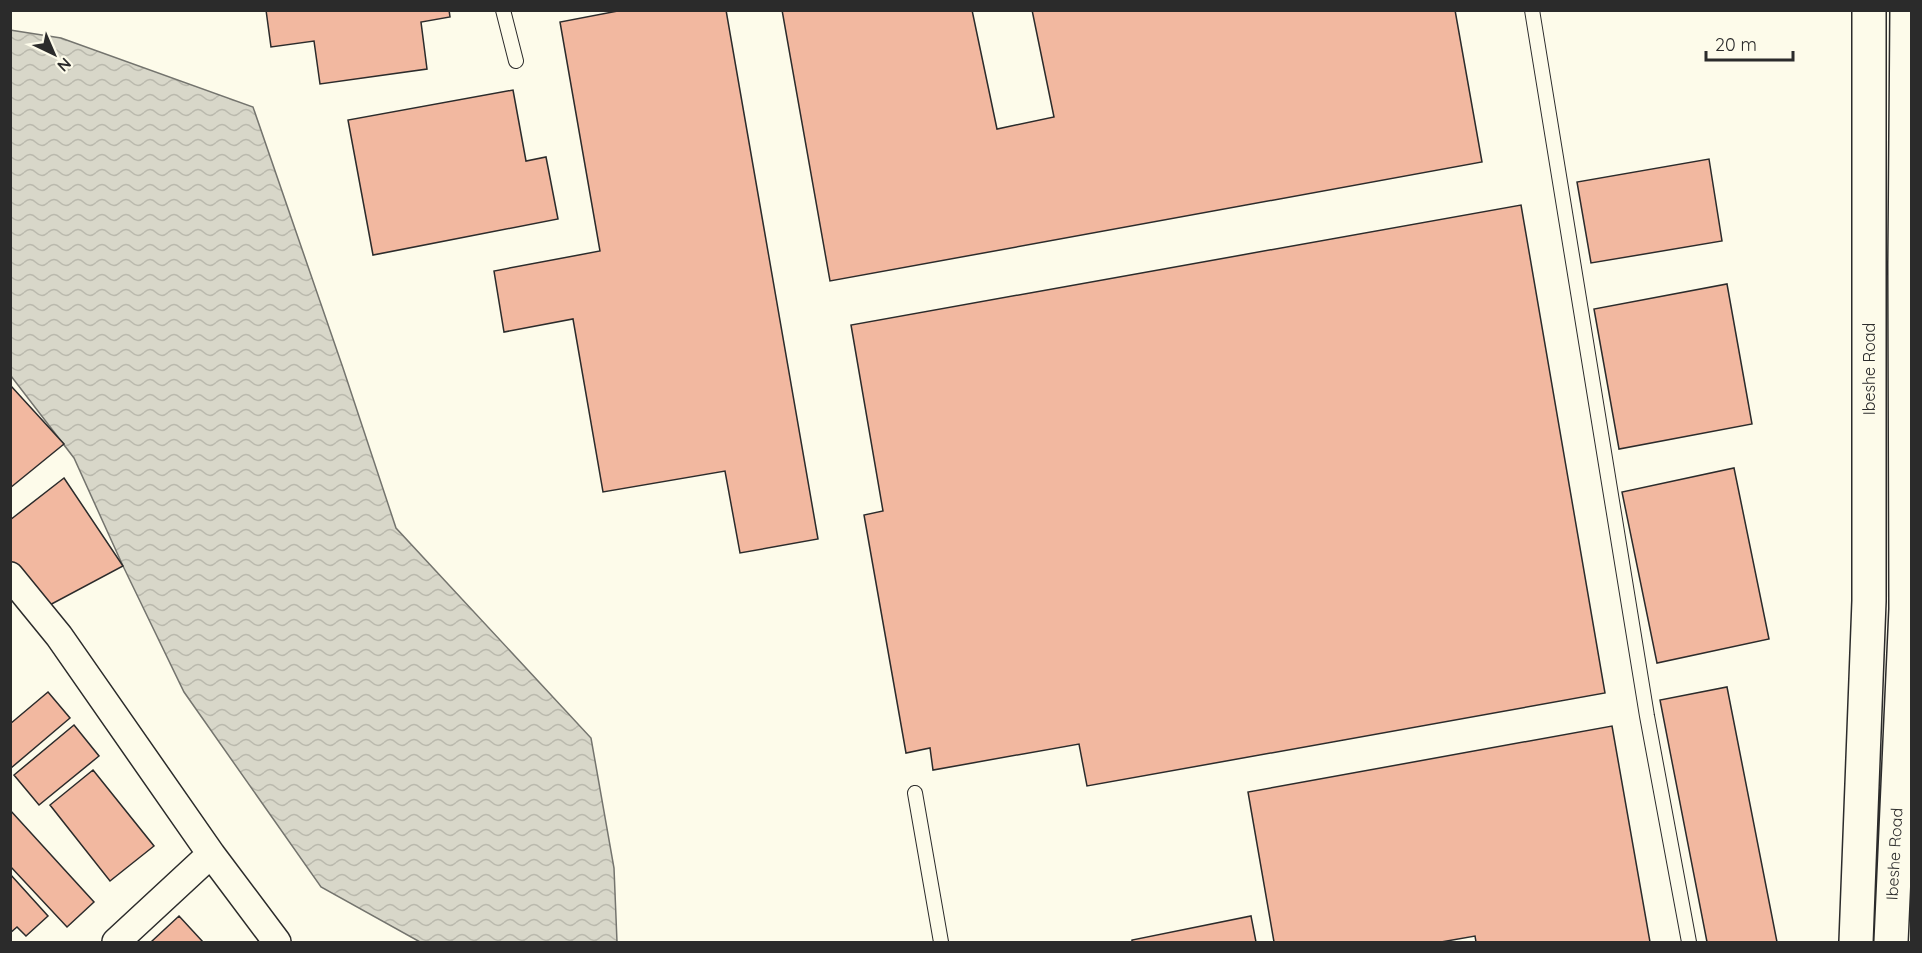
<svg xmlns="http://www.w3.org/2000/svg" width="1922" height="953" viewBox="0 0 1922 953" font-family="Quicksand,sans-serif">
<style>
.water{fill:url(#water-waves);stroke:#74746e;stroke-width:1.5}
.building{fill:#f2b8a0;stroke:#2b2b2b;stroke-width:1.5}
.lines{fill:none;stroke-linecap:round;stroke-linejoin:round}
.lane-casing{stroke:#2b2b2b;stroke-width:16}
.street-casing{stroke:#2b2b2b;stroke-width:30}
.secondary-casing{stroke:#2b2b2b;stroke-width:36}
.lane{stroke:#fdfbea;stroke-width:14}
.street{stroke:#fdfbea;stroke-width:27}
.secondary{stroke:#fdfbea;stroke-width:33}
.labels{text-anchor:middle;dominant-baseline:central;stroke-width:4.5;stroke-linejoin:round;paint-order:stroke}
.street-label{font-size:16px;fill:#2b2b2b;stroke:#fdfbea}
</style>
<defs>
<pattern id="water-waves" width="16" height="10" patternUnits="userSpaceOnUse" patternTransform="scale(1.5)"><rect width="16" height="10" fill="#d8d7c9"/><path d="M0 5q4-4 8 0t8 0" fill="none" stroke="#bab9ad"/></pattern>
</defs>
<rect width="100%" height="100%" fill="#fdfbea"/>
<path class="water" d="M10 30 61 38 253 107 343 368 396 528 591 738 614 868 617 942H420L321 887 184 692 123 566 74 458 11 376Z"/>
<path class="building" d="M266 10H449L450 17 421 22 427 69 320 84 314 41 271 47Z
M623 10H726L818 539 740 553 725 471 603 492 573 319 504 332 494 271 600 251 560 22Z
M782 10H972L997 129 1054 117 1032 10H1455L1482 162 830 281Z
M513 90 526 161 546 157 558 219 373 255 348 120Z
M1709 159 1722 241 1591 263 1577 182Z
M1521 205 1605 693 1087 786 1079 744 933 770 930 748 906 753 864 515 883 511 851 325Z
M1727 284 1752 424 1619 449 1594 309Z
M11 386 64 444 10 488V387Z
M1734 468 1769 639 1657 663 1622 492Z
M64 478 123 566 46 607 10 561V520Z
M1727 687 1777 942H1707L1660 700Z
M48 692 70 718 11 768 10 724Z
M74 725 99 756 39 805 14 775Z
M1612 726 1650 942H1476L1475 936 1441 942H1274L1248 792Z
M93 770 154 846 110 881 50 805Z
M10 810 94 902 67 927 10 866Z
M10 874 48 916 26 936 17 927 10 933Z
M179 916 203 942H151Z
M1251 916 1256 942H1132V940Z"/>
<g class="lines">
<g class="lane-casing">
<path id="lane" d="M503 10 516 61
M1532 10 1647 716 1689 942
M915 793 941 942"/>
</g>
<g class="street-casing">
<path id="street" d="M10 576 59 636 211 854 277 942
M116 942 211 854"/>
</g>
<g class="secondary-casing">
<path id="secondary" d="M1856 942 1869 601V10
M1891 942 1906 609 1905 265 1907 10"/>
</g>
<use href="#lane" class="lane"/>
<use href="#street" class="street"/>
<use href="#secondary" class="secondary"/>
</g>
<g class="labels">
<g class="street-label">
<text transform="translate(1869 369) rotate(-90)">Ibeshe Road</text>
<text transform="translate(1894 854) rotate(-87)">Ibeshe Road</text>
</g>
</g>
<rect width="1922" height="953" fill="none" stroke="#2b2b2b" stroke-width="24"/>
<g transform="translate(54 54) rotate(136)" stroke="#fdfbea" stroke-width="4.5" paint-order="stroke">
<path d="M0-4.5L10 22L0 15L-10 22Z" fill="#2b2b2b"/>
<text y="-9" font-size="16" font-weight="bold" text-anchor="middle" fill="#2b2b2b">N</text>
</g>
<path d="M1706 51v9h87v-9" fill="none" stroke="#2b2b2b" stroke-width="3"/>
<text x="1715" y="51" font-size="18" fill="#2b2b2b" stroke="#fdfbea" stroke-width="4.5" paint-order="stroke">20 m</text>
</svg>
